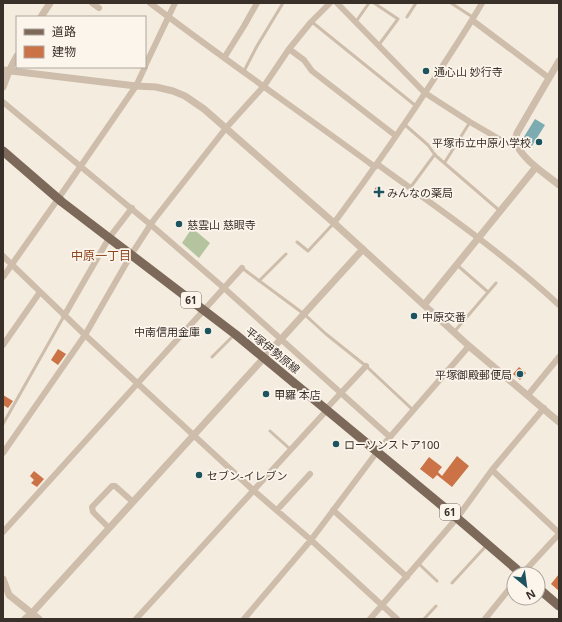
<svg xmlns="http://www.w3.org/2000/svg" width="562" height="622" viewBox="0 0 562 622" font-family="'Noto Sans','Noto Sans JP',sans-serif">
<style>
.green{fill:#b3c49e}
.water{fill:#7cabb2}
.building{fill:#cb7346}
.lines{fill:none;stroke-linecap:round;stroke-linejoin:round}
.service{stroke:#cdbdaa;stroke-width:3}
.minor{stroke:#cdbdaa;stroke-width:6}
.tertiary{stroke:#cdbdaa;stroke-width:7}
.primary{stroke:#7c695a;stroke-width:9}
.poi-dot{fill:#1d535e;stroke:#fbf5ec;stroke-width:1.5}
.labels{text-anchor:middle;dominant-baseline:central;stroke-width:3.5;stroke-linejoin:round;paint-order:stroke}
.shield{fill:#fbf5ec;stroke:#746b64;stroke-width:1}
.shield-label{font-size:10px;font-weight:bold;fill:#3a302a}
.poi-label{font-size:11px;fill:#3a302a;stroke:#fbf5ec;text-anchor:start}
.street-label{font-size:11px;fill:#3a302a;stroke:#fbf5ec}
.neighbourhood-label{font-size:12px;fill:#8d441f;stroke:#fbf5ec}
</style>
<rect width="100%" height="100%" fill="#f4ecdf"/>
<path class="green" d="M192 228 210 243 199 258 182 243Z"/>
<path class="water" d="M535 119 545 125 532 146 522 140Z"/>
<path class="building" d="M377 186 384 193 380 197 373 191Z
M58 349 66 354 58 365 51 360Z
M519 367 526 373 520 380 513 374Z
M3 395 13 401 8 408 3 405Z
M457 456 469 466 452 487 437 475 433 479 420 469 429 457 442 467 438 472 442 476Z
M34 471 44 479 37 487 31 483 34 480 30 476Z
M559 574V591L551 584Z"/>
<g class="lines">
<path class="service" d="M374 3 398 19 378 46
M451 3 474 18
M407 17 416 3
M312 22 416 106
M355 23 369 3
M243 73 257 46 283 3
M404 124 428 145 435 155 500 211
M445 162 470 122
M410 188 435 154
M297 242 308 251 334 223
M457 265 488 292
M242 268 304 314 326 334 366 366 413 410
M259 281 286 254
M454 332 496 283
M212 357 234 335
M3 424 64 316
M270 431 290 449
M418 563 437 581
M452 583 486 546
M424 619 436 606"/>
<path class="minor" d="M92 3 99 8
M150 3C224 59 300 112 375 167
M337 3 425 93 470 122 506 143 518 146
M472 20 549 78
M289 49 304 60 312 71 396 136
M224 58 244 26 257 3
M145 66 175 3
M3 102 151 225 224 288 390 437
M377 164C439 209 503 253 559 305
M334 223C371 173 406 123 440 70 454 48 469 26 482 3
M3 256 85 335 253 490 311 540 397 619
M3 277 58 199 136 86 145 67
M64 316 109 238 132 208
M3 345 40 292
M528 395 559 357
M326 409 366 366
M3 453 85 335 131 255 153 221 226 128 264 86 289 49 311 22 330 3
M492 470 559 533
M277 510 310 474
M333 510 407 577
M109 528 93 512 92 507 112 486H115L133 502
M3 532 242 268
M522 574 559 534
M136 619 327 410
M244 619 311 540 377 452 469 346
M370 619 457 518 492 470 544 408
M485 619 514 583"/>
<path class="tertiary" d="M41 17 50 3
M559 61 517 133C516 136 515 139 516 142 520 158 547 175 559 185
M3 70 136 86 156 87 173 91 185 96 204 109 334 223 469 346 559 422
M3 87 9 71 17 56
M424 305 536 167
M3 579 9 595 39 619
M25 619 32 613 363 249"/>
<path class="primary" d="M3 151 62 202 235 334 457 518 522 574
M538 588 559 606"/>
</g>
<g class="poi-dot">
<circle cx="426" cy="71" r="4"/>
<circle cx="539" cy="142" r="4"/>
<path d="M377 186h4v4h4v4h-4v4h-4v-4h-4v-4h4z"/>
<circle cx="179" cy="224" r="4"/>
<circle cx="414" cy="316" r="4"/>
<circle cx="208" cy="331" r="4"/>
<circle cx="520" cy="374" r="4"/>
<circle cx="266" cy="394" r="4"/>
<circle cx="336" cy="444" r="4"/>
<circle cx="199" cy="475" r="4"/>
</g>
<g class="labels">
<g class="shield">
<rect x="181" y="292" width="20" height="16" rx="3"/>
<rect x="440" y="504" width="20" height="16" rx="3"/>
</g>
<g class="shield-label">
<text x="191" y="300">61</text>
<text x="450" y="512">61</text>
</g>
<g class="poi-label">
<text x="434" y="71">通心山 妙行寺</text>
<text x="531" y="142" text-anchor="end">平塚市立中原小学校</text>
<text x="387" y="192">みんなの薬局</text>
<text x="187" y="224">慈雲山 慈眼寺</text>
<text x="422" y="316">中原交番</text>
<text x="200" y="331" text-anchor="end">中南信用金庫</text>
<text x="512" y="374" text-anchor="end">平塚御殿郵便局</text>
<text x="274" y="394">甲羅 本店</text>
<text x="344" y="444">ローソンストア100</text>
<text x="207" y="475">セブン-イレブン</text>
</g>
<g class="street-label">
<text transform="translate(273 350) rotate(39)">平塚伊勢原線</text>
</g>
<g class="neighbourhood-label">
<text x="101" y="255">中原一丁目</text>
</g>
</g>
<rect width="562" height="622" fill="none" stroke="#3a302a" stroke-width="8"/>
<rect x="16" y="16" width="130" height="52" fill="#fbf5ec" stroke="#aea69e"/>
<rect x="24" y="29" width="20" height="6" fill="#7c695a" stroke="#aea69e"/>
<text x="52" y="36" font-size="12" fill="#3a302a">道路</text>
<rect x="24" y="46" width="20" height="12" fill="#cb7346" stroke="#aea69e"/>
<text x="52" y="56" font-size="12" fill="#3a302a">建物</text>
<g transform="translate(526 586) rotate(151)"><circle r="19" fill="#fbf5ec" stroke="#aea69e"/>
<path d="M0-3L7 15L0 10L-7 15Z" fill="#1d535e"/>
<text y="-6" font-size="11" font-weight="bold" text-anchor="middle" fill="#3a302a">N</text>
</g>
</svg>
